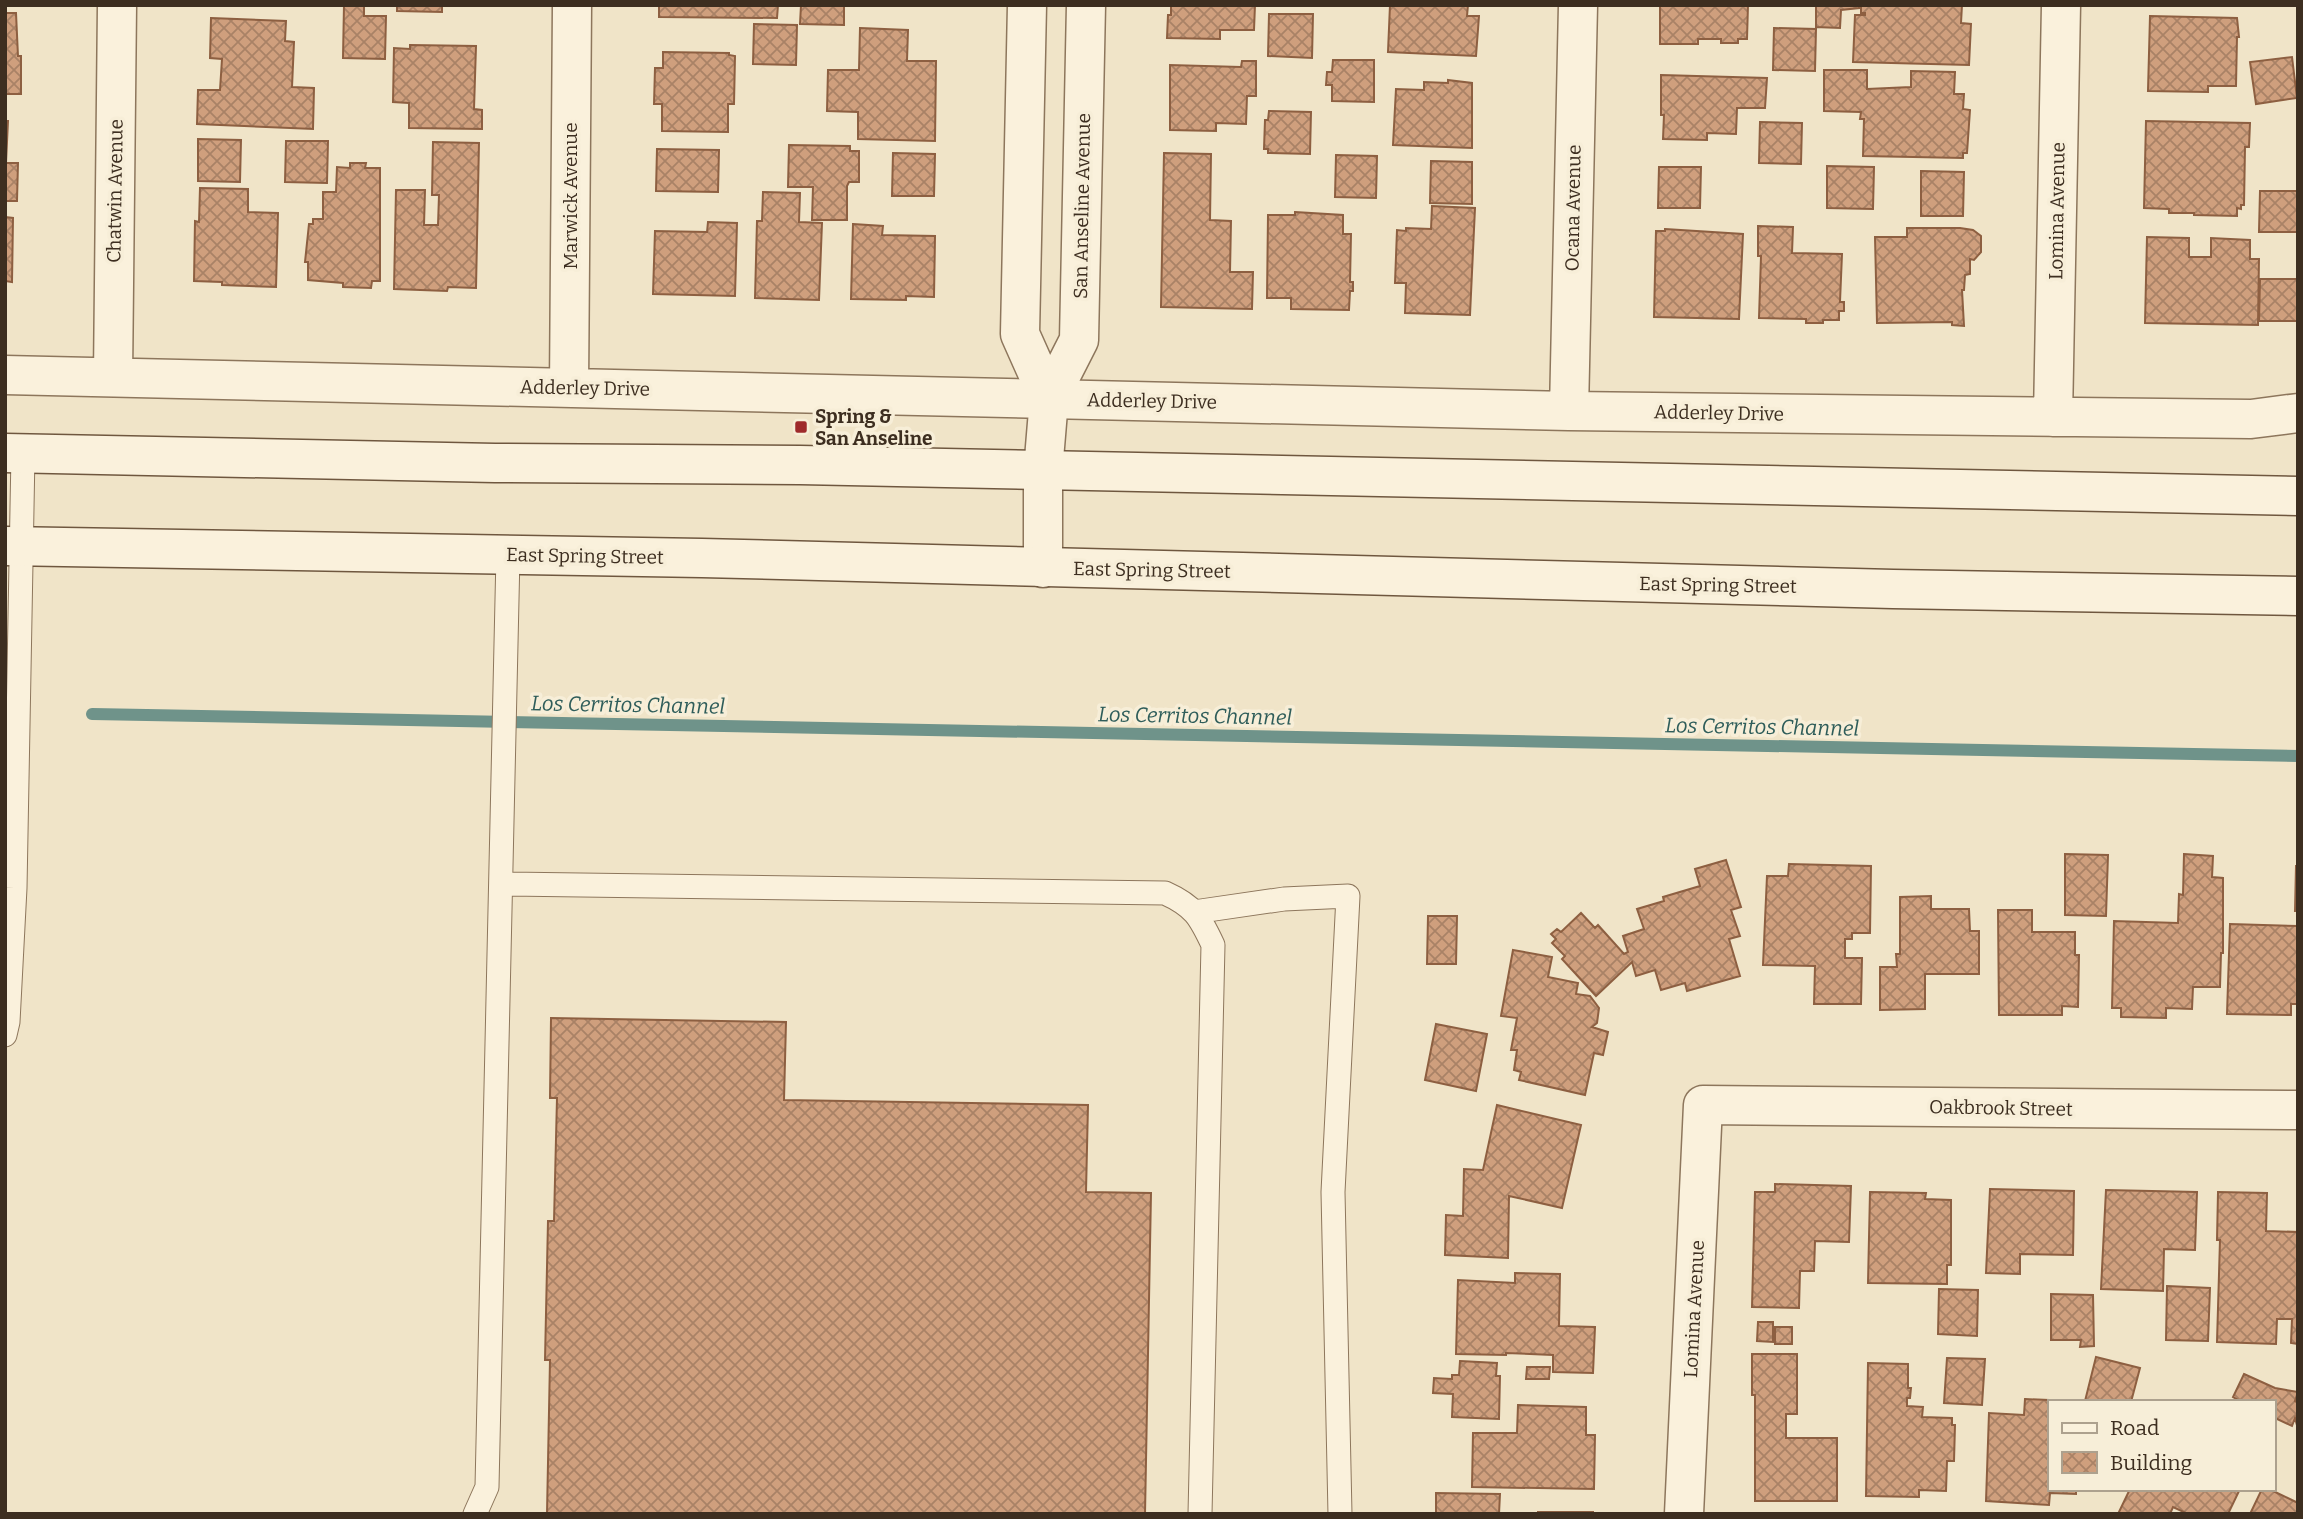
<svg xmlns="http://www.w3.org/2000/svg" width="2303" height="1519" viewBox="0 0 2303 1519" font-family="Bitter,serif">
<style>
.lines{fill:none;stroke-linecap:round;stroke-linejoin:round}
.stream{stroke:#6f938a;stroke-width:12}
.building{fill:url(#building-cross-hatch);stroke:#8d5f41;stroke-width:2}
.service-casing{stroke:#8d765c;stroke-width:25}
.minor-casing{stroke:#8d765c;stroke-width:41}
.tertiary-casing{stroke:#8d765c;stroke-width:41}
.secondary-casing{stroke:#6f573f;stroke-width:41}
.service{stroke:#faf1dc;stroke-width:23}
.minor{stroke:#faf1dc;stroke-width:38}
.tertiary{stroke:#faf1dc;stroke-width:38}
.secondary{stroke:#faf1dc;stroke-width:38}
.poi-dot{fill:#9e2a2b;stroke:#f7eed8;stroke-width:2.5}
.labels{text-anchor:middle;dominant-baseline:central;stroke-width:7;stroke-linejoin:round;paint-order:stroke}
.street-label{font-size:19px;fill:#3d2e20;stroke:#f7eed8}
.poi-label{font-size:19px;font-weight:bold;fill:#3d2e20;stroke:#f7eed8;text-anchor:start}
.water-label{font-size:21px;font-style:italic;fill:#2f5d5a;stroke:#f7eed8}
</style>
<defs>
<pattern id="building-cross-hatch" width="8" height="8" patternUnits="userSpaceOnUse" patternTransform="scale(1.75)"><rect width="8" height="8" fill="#cf9f7d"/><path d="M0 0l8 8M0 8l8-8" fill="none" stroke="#a98266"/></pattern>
</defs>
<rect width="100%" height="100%" fill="#f0e4c8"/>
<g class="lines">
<path class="stream" d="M92 714 2298 756"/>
</g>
<path class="building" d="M344 5H364V16H386L385 59 343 58Z
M397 5H442V12L397 11Z
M659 5H778L777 18 659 17Z
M801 5H844V25L800 24Z
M1171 5H1255L1254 30H1220V39L1167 38 1168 15H1171Z
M1390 5H1468L1467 16H1479L1476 56 1388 52Z
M1660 5H1748L1747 39H1738V43H1721V39H1698V44H1660Z
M1816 5H1859V8L1841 10 1840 28 1816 27Z
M1861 5H1962L1961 23 1971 24 1969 65 1853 62 1855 15H1865V13H1861Z
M5 13H16L18 56H21V94H5Z
M1269 14H1313L1312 58 1268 56Z
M2150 16 2237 18 2239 37H2237L2236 86H2208V92L2148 91Z
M211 18 286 21 285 41 294 42 292 87 314 88 313 129 197 124 198 90H220L222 59 210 58Z
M754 24 797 25 796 65 753 64Z
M860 28 908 30 907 61H936L935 141 858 139V112L827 111 828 70H859Z
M1774 28 1816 29 1815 71 1773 70Z
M410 45 476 46 474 109 482 110V129L409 128V103L393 102 394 48 410 49Z
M663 52 729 53V55L735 56 734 104H728V132L662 131V104H654L655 68H663Z
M2292 57 2297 98 2256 104 2250 62Z
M1333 60H1374V102L1332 101V85H1326L1327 72H1332Z
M1242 61H1256V96H1247L1246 124 1216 123V131L1170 130V65L1241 67Z
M1824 70H1867V89L1911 87V71L1955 72 1954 94H1964L1963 109 1970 110 1967 153H1963V158L1863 156 1864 119H1860L1861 112 1824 111Z
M1661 75 1767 78 1765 108H1737L1736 134 1707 133V140L1663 139 1664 115H1661Z
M1448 80 1472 83V148L1393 145 1396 89 1424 90V82L1448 83Z
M1269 111 1311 112 1310 154 1268 153V149H1264L1265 120H1268Z
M5 121H8L6 163H18L17 201H5Z
M2146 121 2250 123 2249 147H2245L2244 205H2241V209L2237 208V216L2194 215V213H2169V209L2144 208Z
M1760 122 1802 123 1801 164 1759 163Z
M198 139 241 140 240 182 198 181Z
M286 141H328L327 183 285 182Z
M433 142 479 143 476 288 448 287 447 291 394 289 396 190H425L424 225H438L439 195H432Z
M789 145 850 146V151H859V182H849L847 186V220H812L813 187H788Z
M657 149 719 150 718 192 656 191Z
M893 153 935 154 934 196H892Z
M1164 153 1211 154 1210 220 1231 221 1230 272H1253L1252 309 1161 307Z
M1336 155 1377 156 1376 198 1335 197Z
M1431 161 1472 162V204L1430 203Z
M350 163H366L365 168H380V281H372L371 288 343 287V283L308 280V262H305L309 224H313V219H323V192H336L337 167 350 168Z
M1827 166 1874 167 1873 209 1827 208Z
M1659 167H1701L1700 208H1658Z
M1921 171 1964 172 1963 216H1921Z
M200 188 248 189V212L278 213 276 287 222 285V282L194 281 195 221 199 222Z
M2260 191H2298V232H2259Z
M763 192 800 193 799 222 822 223 819 300 755 298 757 221H762Z
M1432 206 1475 208 1470 315 1405 313 1406 283H1395L1397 230 1406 231V228L1431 229Z
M1295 212 1343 215V234H1351L1350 282H1353V291H1350L1349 310 1291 309V298H1267L1268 215H1295Z
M5 217 13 218 12 282 5 281Z
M708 222 737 223 735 296 653 294 655 231 707 232Z
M853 224 883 226 882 235 935 236 934 297 906 296V300L851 299Z
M1758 226 1793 227 1792 253 1842 254 1840 302H1844V311H1839V320H1823V323H1806V319L1759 318 1761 256H1758Z
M1907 228H1960L1973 230 1981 236V252L1974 260 1970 259V274L1965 275 1964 290H1962L1964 326 1952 325V322L1877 323 1875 237H1907Z
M1665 229 1743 234 1739 319 1654 317 1656 231H1665Z
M2147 237 2189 238V257H2211V238L2250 240V259H2259L2258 325 2145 323Z
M2260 279H2298V321H2259Z
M2065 854 2108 855 2106 916 2065 915Z
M2184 854 2213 856 2212 877 2223 878V953H2221L2220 987H2193L2192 1009 2166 1008V1018L2121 1017V1008H2112L2114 921 2178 923 2179 894 2183 895Z
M1726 860 1741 907 1731 910 1740 936 1729 939 1740 976 1687 991 1685 983 1661 990 1655 970 1636 976 1632 962 1596 996 1562 959 1565 956 1552 943 1556 939 1551 934 1557 929 1561 932 1581 913 1595 928 1598 925 1624 954 1628 952 1623 936 1644 929 1637 909 1664 901 1663 897 1700 886 1695 869Z
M1789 864 1871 866 1870 933H1852V939H1845V958H1862L1861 1004H1814L1815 966 1763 965 1767 876H1788Z
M2296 866H2298V911H2295Z
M1931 896V909H1969L1970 931H1979V974H1925V1009L1880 1010V967H1897L1896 954H1900V897Z
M1998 910H2032V932H2075V955H2079L2078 1007 2062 1006V1015H1999Z
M1428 916H1457L1456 964H1427Z
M2230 924 2298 926V1004H2291V1015L2227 1014Z
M1513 950 1552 957 1548 977 1578 983 1576 994 1590 996 1599 1008 1597 1023 1592 1027 1608 1032 1603 1055 1594 1053 1585 1095 1519 1080 1521 1072 1514 1070 1517 1050H1511L1517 1018 1501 1016Z
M551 1018 786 1022 784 1100 1088 1105 1086 1192 1151 1193 1145 1514H547L550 1360H545L548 1221H554L557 1098H550Z
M1436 1024 1487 1034 1476 1091 1425 1080Z
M1497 1105 1581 1125 1562 1208 1509 1196 1508 1258 1445 1255 1446 1215 1463 1216 1464 1169 1483 1170Z
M1775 1184 1851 1186 1849 1242 1815 1241 1814 1271H1800L1799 1308 1752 1307 1755 1192H1775Z
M1990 1189 2074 1191 2073 1255 2020 1254V1274L1986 1273Z
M2106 1190 2197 1192 2195 1250 2164 1249 2163 1291 2101 1289Z
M1870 1192 1926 1193 1925 1199 1951 1200V1265H1947V1284L1868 1283Z
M2218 1192 2267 1193 2266 1231 2298 1232V1344L2291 1343 2292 1319H2277L2276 1344 2217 1342 2220 1240H2217Z
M1515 1273 1560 1274 1559 1326 1595 1327 1593 1373 1553 1372V1355L1506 1353V1355L1456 1354 1458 1280 1515 1283Z
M2167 1286 2210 1288 2208 1341 2166 1340Z
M1939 1289 1978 1290 1977 1336 1938 1334Z
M2051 1294 2093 1295 2094 1346 2080 1347 2081 1340H2051Z
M1758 1322H1773V1342L1757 1341Z
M1775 1327H1792V1344H1775Z
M1752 1354H1797V1414H1786V1438H1837V1501H1755V1395H1752Z
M2096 1357 2140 1368 2131 1402 2085 1401Z
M1947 1358 1985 1359 1982 1405 1944 1403Z
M1460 1361 1497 1363 1496 1376H1500L1499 1419 1452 1417 1453 1394 1433 1393 1434 1378 1452 1379V1375H1459Z
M1868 1363 1908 1364V1388H1911L1910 1398H1907V1406L1923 1407 1922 1417 1952 1418V1425H1955L1954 1461H1947L1946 1491 1919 1490V1497L1866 1496Z
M1527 1367H1550L1549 1379H1526Z
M2244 1374 2275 1388 2298 1392 2295 1401 2298 1403V1429L2295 1418 2292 1426 2273 1417V1402H2242L2233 1397Z
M2025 1399 2072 1401 2049 1402V1489H2076V1494L2050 1493 2049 1505 1986 1501 1989 1413 2024 1415Z
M1518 1405 1586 1407V1435H1595L1594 1489 1472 1487 1473 1433H1517Z
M2130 1489H2240L2228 1514H2188L2173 1507 2170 1514H2118Z
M2262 1489H2269L2298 1503V1514H2250Z
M1436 1493 1500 1494 1499 1514H1436Z
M1538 1512H1593V1514H1538Z"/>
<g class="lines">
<g class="service-casing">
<path id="service" d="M501 884 1165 893C1194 906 1200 917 1213 945L1200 1514
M1194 912 1284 899 1348 896 1333 1192 1340 1514
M5 1035 8 1022 15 888 23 454
M475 1514 487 1487 508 555"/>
</g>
<g class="minor-casing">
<path id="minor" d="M5 375 1569 411 2251 419 2298 413
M113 377 117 5
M569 388 572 5
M1569 411 1578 5
M2053 417 2061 5
M1684 1514 1703 1105 2298 1110"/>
</g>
<g class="tertiary-casing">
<path id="tertiary" d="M1027 5 1020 334 1049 399
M1043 568V471L1049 399 1079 340 1086 5"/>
</g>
<g class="secondary-casing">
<path id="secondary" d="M5 453 495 463 800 465 2298 496
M5 546 702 558 1893 589 2298 596"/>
</g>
<use href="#service" class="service"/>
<use href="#minor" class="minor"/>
<use href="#tertiary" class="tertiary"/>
<use href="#secondary" class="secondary"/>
</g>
<rect class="poi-dot" x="794" y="420" width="14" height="14" rx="3.5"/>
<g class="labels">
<g class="street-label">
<text transform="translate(115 191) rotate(-89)">Chatwin Avenue</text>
<text transform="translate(570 196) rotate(-90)">Marwick Avenue</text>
<text transform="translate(1082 206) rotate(-89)">San Anseline Avenue</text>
<text transform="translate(1573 208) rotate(-89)">Ocana Avenue</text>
<text transform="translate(2057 211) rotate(-89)">Lomina Avenue</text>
<text transform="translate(585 388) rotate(1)">Adderley Drive</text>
<text transform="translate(1152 401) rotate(1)">Adderley Drive</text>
<text transform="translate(1719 413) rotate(1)">Adderley Drive</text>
<text transform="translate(585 556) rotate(1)">East Spring Street</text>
<text transform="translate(1152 570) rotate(1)">East Spring Street</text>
<text transform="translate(1718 585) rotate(1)">East Spring Street</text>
<text transform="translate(2001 1108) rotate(1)">Oakbrook Street</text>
<text transform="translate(1694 1309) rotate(-87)">Lomina Avenue</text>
</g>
<g class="poi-label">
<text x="815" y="416">Spring &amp;<tspan x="815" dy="22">San Anseline</tspan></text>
</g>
<g class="water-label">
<text transform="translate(628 705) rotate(1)">Los Cerritos Channel</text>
<text transform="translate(1195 716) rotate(1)">Los Cerritos Channel</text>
<text transform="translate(1762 727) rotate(1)">Los Cerritos Channel</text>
</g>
</g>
<rect width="2303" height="1519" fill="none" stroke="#3d2e20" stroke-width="14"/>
<rect x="2048" y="1400" width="228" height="91" fill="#f7eed8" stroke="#ada18e" stroke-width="2"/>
<rect x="2062" y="1423" width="35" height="10" fill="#faf1dc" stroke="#ada18e" stroke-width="2"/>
<text x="2110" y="1435" font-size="21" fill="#3d2e20">Road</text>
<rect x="2062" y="1452" width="35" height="21" fill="url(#building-cross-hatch)" stroke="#ada18e" stroke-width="2"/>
<text x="2110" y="1470" font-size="21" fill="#3d2e20">Building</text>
</svg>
